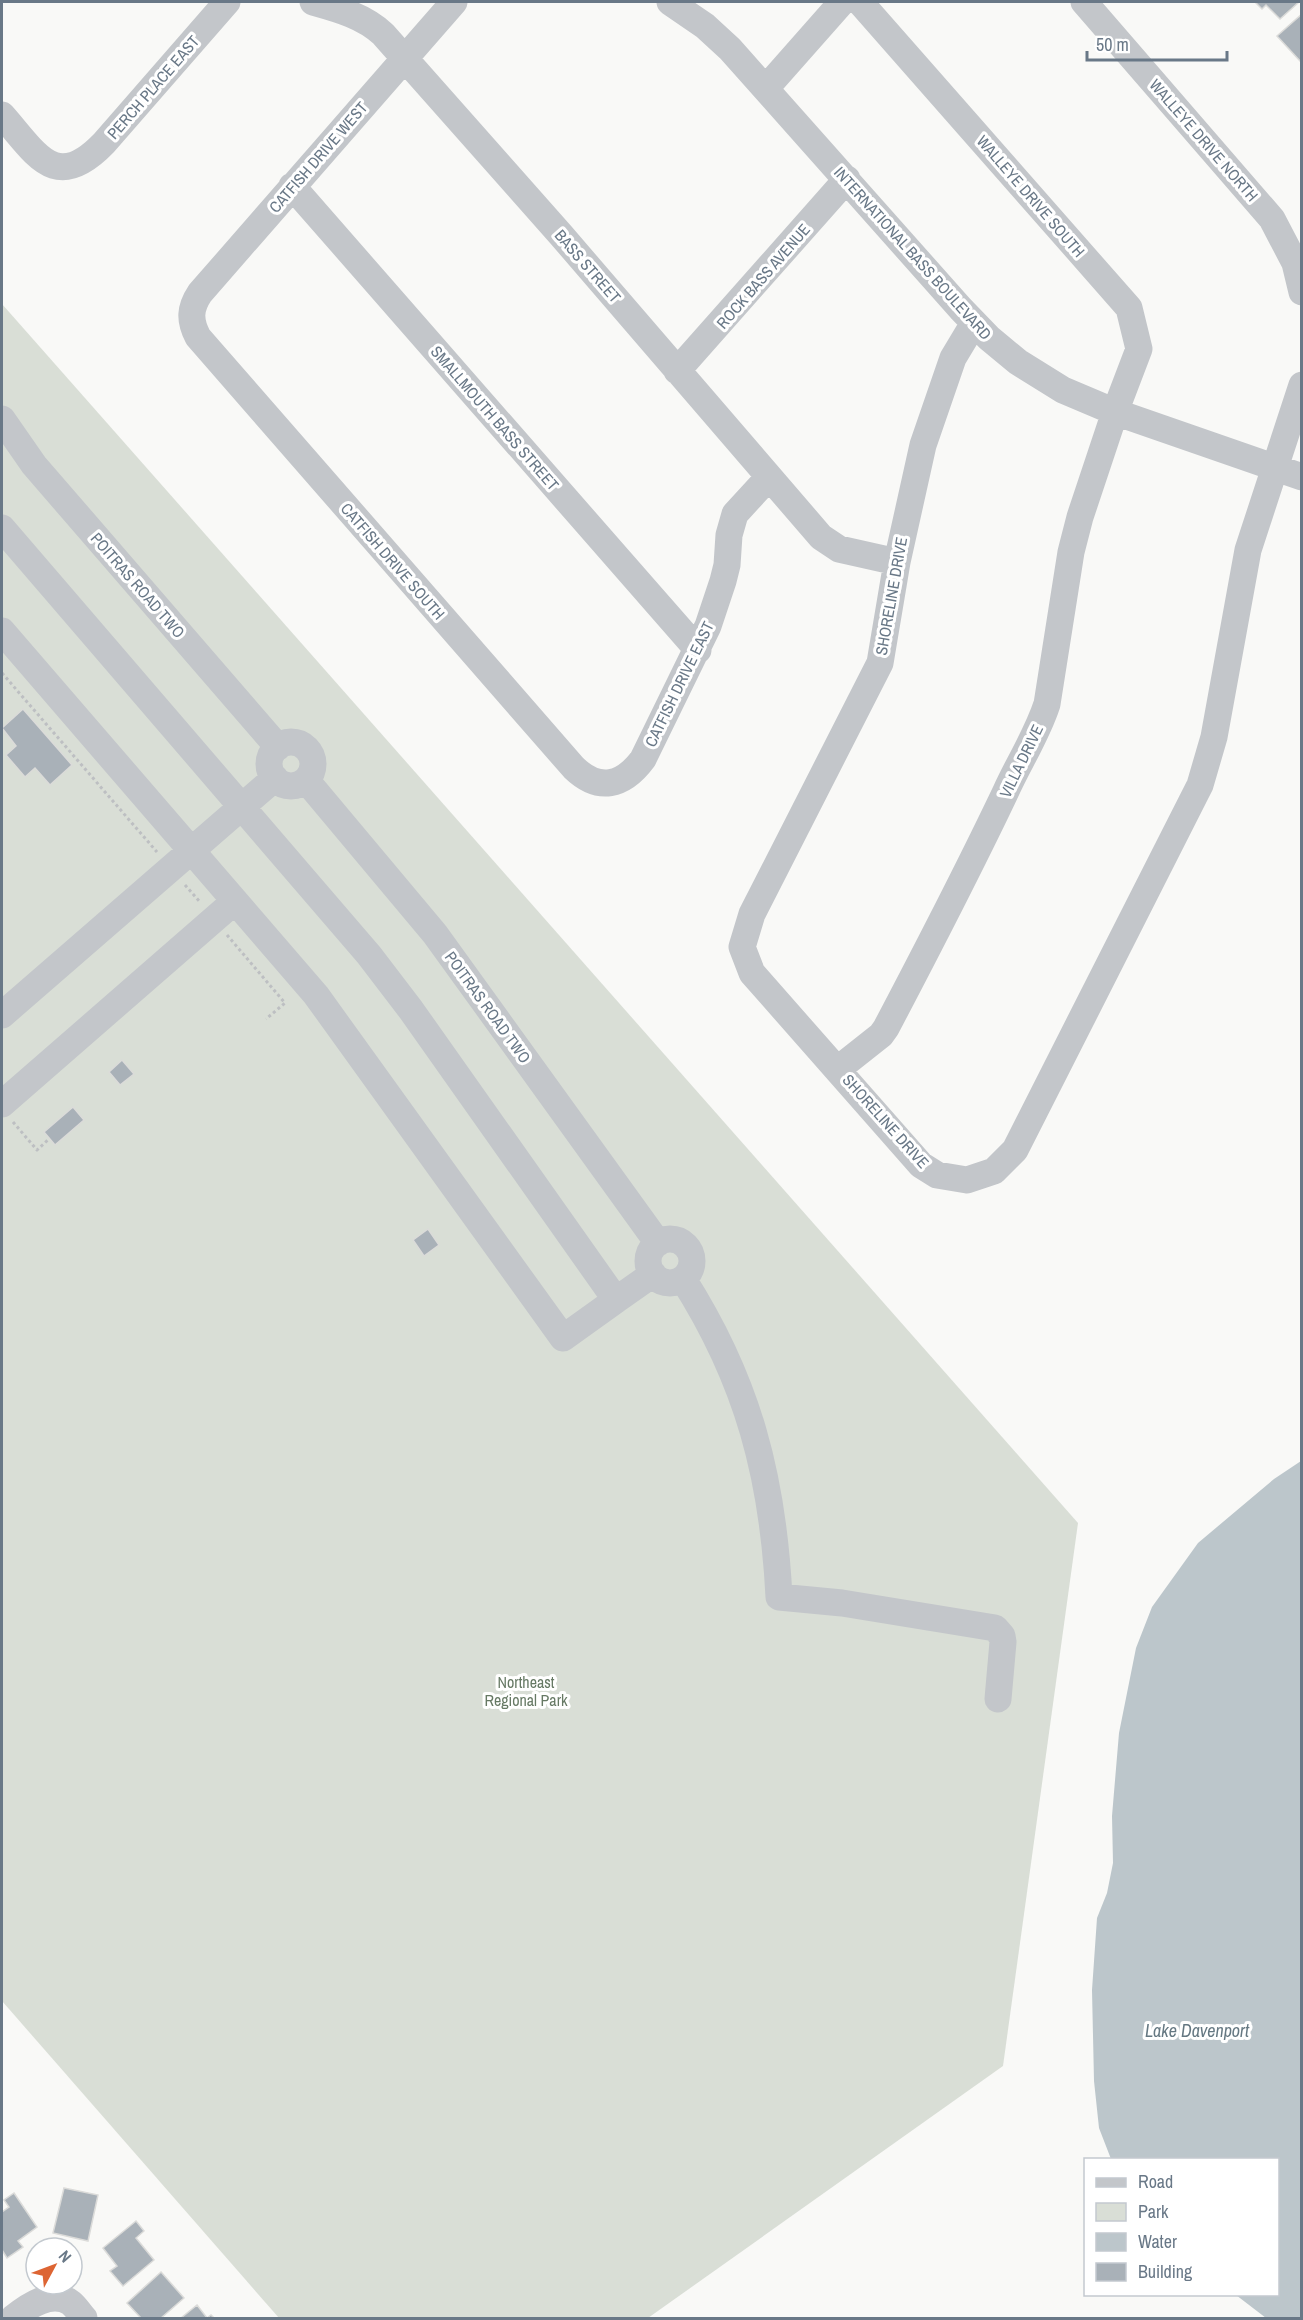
<svg xmlns="http://www.w3.org/2000/svg" width="1303" height="2320" viewBox="0 0 1303 2320" font-family="'Archivo Narrow',sans-serif">
<style>
.green{fill:#d9ded6}
.water{fill:#bcc6cb}
.building{fill:#a9b1b8;stroke:#dbdbd9;stroke-width:1.5}
.lines{fill:none;stroke-linecap:round;stroke-linejoin:round}
.path{stroke:#bdbfc2;stroke-width:3;stroke-dasharray:3 3;stroke-linecap:butt}
.minor{stroke:#c3c6ca;stroke-width:27}
.labels{text-anchor:middle;dominant-baseline:central;stroke-width:6;stroke-linejoin:round;paint-order:stroke}
.street-label{font-size:16px;fill:#697887;stroke:#fff}
.park-label{font-size:16px;fill:#667964;stroke:#fff}
.water-label{font-size:18px;font-style:italic;fill:#657882;stroke:#fff}
</style>
<rect width="100%" height="100%" fill="#f9f9f7"/>
<path class="green" d="M2 304 1078 1523 1003 2066 648 2318H279L2 2001Z"/>
<path class="water" d="M1301 1461 1302 2318H1266L1236 2295 1278 2294V2160L1111 2159 1099 2128 1094 2081 1092 1990 1097 1918 1107 1893 1113 1863 1112 1816 1119 1733 1136 1648 1152 1607 1198 1543 1274 1479Z"/>
<path class="building" d="M1255 2H1299L1280 19 1266 5 1262 9Z
M1302 14V62H1301L1277 36Z
M23 709 72 765 50 785 35 768 25 777 6 755 16 746 2 728Z
M122 1060 134 1074 120 1085 109 1072Z
M73 1107 84 1120 55 1145 44 1132Z
M428 1229 439 1245 424 1256 413 1240Z
M64 2188 98 2195 88 2241 53 2233Z
M14 2193 37 2227 18 2241 23 2247 7 2258 2 2250V2212L9 2207 4 2200Z
M136 2221 144 2231 136 2238 154 2260 123 2286 110 2271 117 2266 103 2248Z
M161 2272 184 2298 161 2318H141L127 2303Z
M197 2305 207 2318 211 2315 214 2318H181Z"/>
<g class="lines">
<path class="path" d="M2 673 157 852
M185 885 200 902
M227 935 285 1003 266 1019
M13 1122 37 1150 49 1139"/>
<path class="minor" d="M313 2C338 9 364 16 383 34L561 235 821 537 839 549 897 562
M454 2 200 293C190 308 189 320 198 337L574 768C599 792 623 786 643 759L708 626 723 581 727 565 729 535 735 514 769 477
M670 2 705 26 730 49 961 309 989 338 1018 362 1063 390 1115 412 1302 477
M1084 2 1272 219 1295 263 1302 292
M766 88 842 2
M2 115C36 153 55 194 104 143L227 2
M292 186 698 650
M974 323 953 358 923 445 897 562 880 663 752 914 742 947 752 973 921 1165 937 1175 967 1180 994 1171 1015 1150 1200 785 1214 737 1248 550 1302 385
M677 371 847 179
M2 419 34 465 278 747
M2 528 369 955 411 1010 616 1300 653 1274
M2 631 316 995 563 1338 616 1300
M269 764a22 22 0 1 1 44 0a22 22 0 1 1-44 0Z
M306 780 435 934 658 1243
M2 1015 275 778
M838 1069 881 1035 886 1028C927 950 968 871 1006 791 1019 762 1037 735 1047 704L1071 552 1080 517 1115 412 1139 349 1129 308 860 2
M2 1104 235 901
M648 1261a22 22 0 1 1 44 0a22 22 0 1 1-44 0Z
M683 1279C748 1381 773 1477 779 1597L842 1603 995 1628 1002 1636 1003 1642 998 1699
M13 2318C28 2306 52 2289 71 2303 76 2307 80 2314 84 2318"/>
</g>
<g class="labels">
<g class="street-label">
<text transform="translate(153 87) rotate(-49)">PERCH PLACE EAST</text>
<text transform="translate(1204 140) rotate(49)">WALLEYE DRIVE NORTH</text>
<text transform="translate(318 157) rotate(-49)">CATFISH DRIVE WEST</text>
<text transform="translate(1031 196) rotate(49)">WALLEYE DRIVE SOUTH</text>
<text transform="translate(913 253) rotate(48)">INTERNATIONAL BASS BOULEVARD</text>
<text transform="translate(588 266) rotate(49)">BASS STREET</text>
<text transform="translate(763 276) rotate(-49)">ROCK BASS AVENUE</text>
<text transform="translate(495 418) rotate(49)">SMALLMOUTH BASS STREET</text>
<text transform="translate(393 561) rotate(49)">CATFISH DRIVE SOUTH</text>
<text transform="translate(138 585) rotate(49)">POITRAS ROAD TWO</text>
<text transform="translate(891 596) rotate(-80)">SHORELINE DRIVE</text>
<text transform="translate(679 684) rotate(-64)">CATFISH DRIVE EAST</text>
<text transform="translate(1021 761) rotate(-64)">VILLA DRIVE</text>
<text transform="translate(488 1007) rotate(54)">POITRAS ROAD TWO</text>
<text transform="translate(886 1121) rotate(48)">SHORELINE DRIVE</text>
</g>
<g class="park-label">
<text x="526" y="1682">Northeast<tspan x="526" dy="18">Regional Park</tspan></text>
</g>
<g class="water-label">
<text x="1197" y="2030">Lake Davenport</text>
</g>
</g>
<rect width="1303" height="2320" fill="none" stroke="#697887" stroke-width="6"/>
<rect x="1084" y="2158" width="195" height="138" fill="#ffffff" stroke="#c3c9cf" stroke-width="1.5"/>
<rect x="1096" y="2178" width="30" height="9" fill="#c3c6ca" stroke="#c3c9cf" stroke-width="1.5"/>
<text x="1138" y="2188" font-size="18" fill="#697887">Road</text>
<rect x="1096" y="2203" width="30" height="18" fill="#d9ded6" stroke="#c3c9cf" stroke-width="1.5"/>
<text x="1138" y="2218" font-size="18" fill="#697887">Park</text>
<rect x="1096" y="2233" width="30" height="18" fill="#bcc6cb" stroke="#c3c9cf" stroke-width="1.5"/>
<text x="1138" y="2248" font-size="18" fill="#697887">Water</text>
<rect x="1096" y="2263" width="30" height="18" fill="#a9b1b8" stroke="#c3c9cf" stroke-width="1.5"/>
<text x="1138" y="2278" font-size="18" fill="#697887">Building</text>
<g transform="translate(54 2266) rotate(49)"><circle r="28" fill="#ffffff" stroke="#c3c9cf" stroke-width="1.5"/>
<path d="M0-4.5L10 22L0 15L-10 22Z" fill="#dd6533"/>
<text y="-9" font-size="16" font-weight="bold" text-anchor="middle" fill="#697887">N</text>
</g>
<path d="M1087 51v9h140v-9" fill="none" stroke="#697887" stroke-width="3"/>
<text x="1096" y="51" font-size="18" fill="#697887" stroke="#ffffff" stroke-width="4.5" paint-order="stroke">50 m</text>
</svg>
